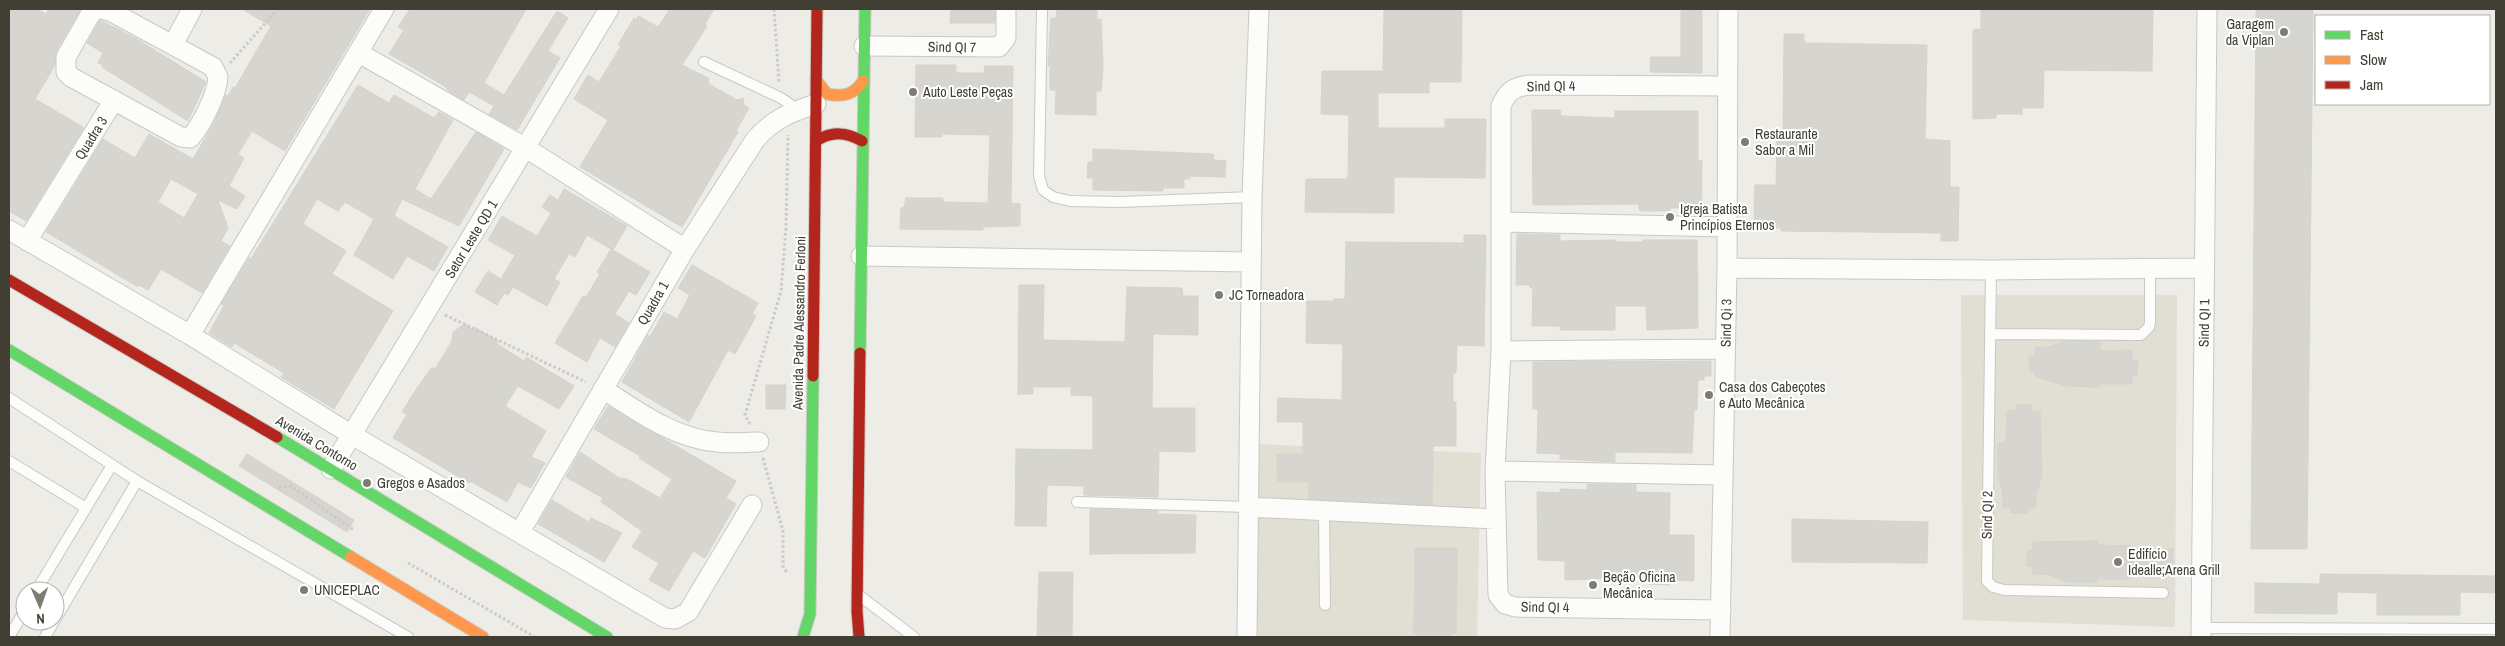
<svg xmlns="http://www.w3.org/2000/svg" width="2505" height="646" viewBox="0 0 2505 646" font-family="'Archivo Narrow',sans-serif">
<style>
.residential{fill:#e1ded4}
.building{fill:#d6d5cf;stroke:#d5d3cc;fill-rule:evenodd}
.lines{fill:none;stroke-linecap:round;stroke-linejoin:round}
.lane-casing{stroke:#c9c8c2;stroke-width:12}
.street-casing{stroke:#c9c8c2;stroke-width:21}
.fast-casing{stroke:#cbc9be;stroke-width:13}
.slow-casing{stroke:#cbc9be;stroke-width:13}
.jam-casing{stroke:#cbc9be;stroke-width:13}
.path{stroke:#cbcac6;stroke-width:3;stroke-dasharray:2.5 2.5;stroke-linecap:butt}
.lane{stroke:#fcfcfb;stroke-width:10}
.street{stroke:#fcfcfb;stroke-width:19}
.fast{stroke:#63d668;stroke-width:11}
.slow{stroke:#ff974d;stroke-width:11}
.jam{stroke:#b3261e;stroke-width:11}
.poi-dot{fill:#7d7b72;stroke:#fff;stroke-width:2}
.labels{text-anchor:middle;dominant-baseline:central;stroke-width:4;stroke-linejoin:round;paint-order:stroke}
.poi-label{font-size:14px;fill:#413e34;stroke:#fff;text-anchor:start}
.street-label{font-size:14px;fill:#413e34;stroke:#fff}
</style>
<rect width="100%" height="100%" fill="#edece6"/>
<path class="residential" d="M1961 295H2177L2175 627 1963 620Z
M1253 444 1481 453 1477 637H1251Z"/>
<path class="building" d="M9 9H37L46 14 49 9H81L56 51 55 65 35 99 83 127V129L26 221 9 211Z
M242 9H370L285 151 252 131 238 154 244 158 229 186 245 196 237 209 218 200 228 228 221 241 230 246 202 293 161 269 148 290 139 285 138 287 46 232 103 139 135 158 149 134 193 159 214 123 226 95 228 96 233 87 235 88 271 26ZM171 179 198 194 184 218 158 202Z
M410 9H526L484 83 504 95 557 11 568 18 548 51 560 58 517 130 489 114 494 106 469 92 464 100 450 92 443 85 389 54 404 30 398 27Z
M670 9H714L705 24 707 26 682 65 708 78 709 84 737 100 743 98 744 105 749 108 736 131 738 132 682 227 580 167 608 120 574 99 588 75 599 82 621 46 618 45 634 18 636 20 638 16 658 27Z
M951 9H995V23H950Z
M1057 9H1097V20L1101 19 1103 66 1101 91H1096V115L1055 114 1056 90H1050V66H1048L1051 18H1056Z
M1384 9H1462L1461 82H1429V93H1378V128H1445V119H1486L1485 178 1394 177V213L1305 212 1306 179H1348L1349 115 1321 114 1322 71H1383Z
M1681 9H1702V73L1650 72 1651 57H1681Z
M1981 9H2153L2152 71 2044 70 2043 108H2022V114H1996V118L1973 119V30L1981 29Z
M2256 9H2313L2307 549H2251Z
M100 20 137 39 206 82 188 121 102 67 103 65 98 63 103 53 87 43Z
M1784 34H1804V43L1927 45 1925 139 1950 141V187H1959L1958 241H1941V233L1781 231V228H1754L1755 185H1776L1777 138H1782L1783 129Z
M916 65H956V73H985L984 66H1013L1011 203 1020 204V226L983 227V230L900 229 901 208 904 207 906 198H943V202L988 203 990 135 942 134V137H915Z
M358 85 389 103 394 95 434 118 439 112 453 120 415 189 431 199 476 132 504 149 459 226 402 199 394 216 448 247 434 271 407 256 393 279 354 255 374 219 345 202 338 211 317 199 303 224 346 251 332 274 393 311 334 409 281 377 284 373 234 343 232 347 209 333 224 306 221 304 249 258 251 259Z
M1532 110H1560L1561 116 1615 118V111H1698V161L1702 160 1701 208H1670V211H1643L1639 210V204L1533 205Z
M1093 149 1213 154 1214 160 1226 161 1225 177 1190 176V179H1184V188H1163V191L1093 190V178H1087L1088 162H1093Z
M564 189 627 226 613 250 587 235 575 257 569 254 554 279 560 282 547 306 513 287 508 295 504 293 497 305 475 292 488 271 501 279 515 255 488 240 502 216 537 236 551 213 542 207 550 195 558 200Z
M1517 234 1560 235V241L1616 240V242H1643V240H1697L1698 328 1647 330 1646 306H1615V330H1560V326H1532L1533 288H1530V285H1516Z
M1464 235H1486L1484 346 1457 345 1456 373H1453V402H1456V446H1433L1432 505 1309 499V482H1278L1277 454H1303V422H1277L1278 398 1342 400 1343 344 1306 343 1307 301H1334V299H1345L1346 242 1464 243Z
M611 249 650 272 636 295 629 291 615 314 629 323 615 347 600 338 587 362 555 343 583 296 586 297 600 274 597 272Z
M692 265 758 303 752 314 756 316 735 354 728 350 689 422 622 382 648 335 650 337 664 312 677 319 690 295 678 288Z
M1019 285H1044L1043 340 1125 342 1127 287 1182 288 1183 296H1198V335L1153 334 1152 408H1195V452L1159 451 1158 497 1084 495V486L1047 485 1046 526H1015L1016 449 1093 450V396L1071 395V387H1033V394H1018Z
M465 324 472 329 474 327 498 341 497 344 524 361 526 357 574 386 559 409 518 386 505 406 546 431 531 457 545 463 531 488 518 482 507 502 470 481 469 483 393 438 407 414 402 412 417 388 432 367 435 369 452 341 453 332Z
M2065 341 2100 342V351L2132 350V360H2138L2137 375H2132V384H2099V387L2066 386 2035 376V371H2030L2029 356H2035V347H2049Z
M1711 361V376H1704V380H1698L1697 410H1694L1692 453 1615 452V462L1560 459V454L1537 453 1538 409H1533V362Z
M766 385H786L785 409H766Z
M2016 405H2031V411H2040L2042 475 2036 494V508H2027V513H2011V508H2003V493L1998 476V443H2006L2007 411 2016 410Z
M608 406 736 481 726 498 736 504 705 558 693 551 669 591 649 580 659 563 632 547 642 531 601 502 603 498 566 477 580 452 619 478 627 479 660 498 672 479 639 458 640 456 594 429Z
M247 454 354 520 347 532 239 466Z
M1587 484 1636 485V492L1670 493 1669 535H1694V581L1669 580V585L1648 584V577L1565 580V561L1538 560 1537 492 1560 493V489L1587 490Z
M552 500 589 522 591 518 622 533 604 562 538 524Z
M1090 509 1158 511V514L1196 515 1195 553 1090 554Z
M1792 519 1928 522 1927 563 1792 562Z
M2098 541V545L2130 546V549H2173V566L2135 565V570H2130V579H2097V582H2067L2047 574 2033 575 2032 566H2027V551L2033 550 2032 542Z
M1415 548H1457L1456 633H1451V637H1418V633H1414Z
M1039 572H1073L1072 637H1037Z
M2320 574 2496 576V593L2460 592V615H2377V593L2337 592V614L2255 613V583L2320 584Z"/>
<g class="lines">
<g class="lane-casing">
<path id="lane" d="M1042 9 1039 176 1043 190 1053 197 1070 201 1120 202 1252 197
M704 62 781 98 798 110
M1991 270 1987 581 1993 587 2004 590 2163 593
M1990 334 2141 335 2149 327 2150 323V268
M9 398 137 481 408 637
M9 461 86 508
M1077 502 1248 507
M1324 511 1325 605
M36 591 112 465
M860 596 914 637
M55 620 137 481
M2201 628 2496 629
M9 637 25 610
M45 637 54 621"/>
</g>
<g class="street-casing">
<path id="street" d="M100 9 110 11 213 67 218 77C217 94 202 125 190 138L181 137 71 77 66 72V57L90 15 94 10Z
M173 45 192 9
M864 46 999 47 1006 38V9
M359 53 526 148 685 249
M1502 222 1726 227
M9 230 190 335 352 435 665 618 675 619 688 612 752 505
M27 241 114 100
M861 256 1251 262
M1727 268 1991 270 2204 268
M190 335 384 9
M1501 351 1725 349
M603 389C637 411 675 439 717 442 731 444 745 442 759 442
M331 469 609 9
M1495 471 1722 475
M1248 507 1496 519
M520 532 685 249 755 140C773 119 791 112 816 104
M1721 610 1515 607 1505 604 1498 595 1495 471 1501 351V106C1507 92 1513 87 1528 85L1727 86
M1247 637 1252 197 1259 9
M1720 637 1727 268 1728 9
M2201 637 2207 9"/>
</g>
<g class="fast-casing">
<path id="fast" d="M9 350 351 557
M860 353 865 9
M277 437 607 637
M803 637 810 614 813 376"/>
</g>
<g class="slow-casing">
<path id="slow" d="M816 80 827 94C843 97 854 95 863 81
M351 557 483 637"/>
</g>
<g class="jam-casing">
<path id="jam" d="M816 141C832 131 846 132 862 141
M9 280 277 437
M813 376 817 9
M859 637 857 611 860 353"/>
</g>
<path class="path" d="M774 9 779 82
M230 63 278 9
M445 315 586 382
M750 424 745 415 781 291 786 227 788 135
M763 458 783 531V566L787 573
M279 487 291 486 354 530
M408 563 535 637"/>
<use href="#lane" class="lane"/>
<use href="#street" class="street"/>
<use href="#fast" class="fast"/>
<use href="#slow" class="slow"/>
<use href="#jam" class="jam"/>
</g>
<g class="poi-dot">
<circle cx="2284" cy="32" r="5"/>
<circle cx="913" cy="92" r="5"/>
<circle cx="1745" cy="142" r="5"/>
<circle cx="1670" cy="217" r="5"/>
<circle cx="1219" cy="295" r="5"/>
<circle cx="1709" cy="395" r="5"/>
<circle cx="367" cy="483" r="5"/>
<circle cx="2118" cy="562" r="5"/>
<circle cx="1593" cy="585" r="5"/>
<circle cx="304" cy="590" r="5"/>
</g>
<g class="labels">
<g class="poi-label">
<text x="2274" y="24" text-anchor="end">Garagem<tspan x="2274" dy="16">da Viplan</tspan></text>
<text x="923" y="92">Auto Leste Peças</text>
<text x="1755" y="134">Restaurante<tspan x="1755" dy="16">Sabor a Mil</tspan></text>
<text x="1680" y="209">Igreja Batista<tspan x="1680" dy="16">Princípios Eternos</tspan></text>
<text x="1229" y="295">JC Torneadora</text>
<text x="1719" y="387">Casa dos Cabeçotes<tspan x="1719" dy="16">e Auto Mecânica</tspan></text>
<text x="377" y="483">Gregos e Asados</text>
<text x="2128" y="554">Edifício<tspan x="2128" dy="16">Idealle;Arena Grill</tspan></text>
<text x="1603" y="577">Beção Oficina<tspan x="1603" dy="16">Mecânica</tspan></text>
<text x="314" y="590">UNICEPLAC</text>
</g>
<g class="street-label">
<text transform="translate(952 47) rotate(1)">Sind QI 7</text>
<text transform="translate(1551 86) rotate(-1)">Sind QI 4</text>
<text transform="translate(91 138) rotate(-58)">Quadra 3</text>
<text transform="translate(471 239) rotate(-59)">Setor Leste QD 1</text>
<text transform="translate(653 303) rotate(-60)">Quadra 1</text>
<text transform="translate(799 323) rotate(-89)">Avenida Padre Alessandro Ferloni</text>
<text transform="translate(1726 323) rotate(-89)">Sind Qi 3</text>
<text transform="translate(2204 323) rotate(-89)">Sind QI 1</text>
<text transform="translate(317 443) rotate(31)">Avenida Contorno</text>
<text transform="translate(1987 515) rotate(-89)">Sind QI 2</text>
<text transform="translate(1545 607) rotate(1)">Sind QI 4</text>
</g>
</g>
<rect width="2505" height="646" fill="none" stroke="#413e34" stroke-width="20"/>
<rect x="2315" y="15" width="175" height="90" fill="#ffffff" stroke="#b3b2ae"/>
<rect x="2325" y="31" width="25" height="8" fill="#63d668" stroke="#b3b2ae"/>
<text x="2360" y="40" font-size="15" fill="#413e34">Fast</text>
<rect x="2325" y="56" width="25" height="8" fill="#ff974d" stroke="#b3b2ae"/>
<text x="2360" y="65" font-size="15" fill="#413e34">Slow</text>
<rect x="2325" y="81" width="25" height="8" fill="#b3261e" stroke="#b3b2ae"/>
<text x="2360" y="90" font-size="15" fill="#413e34">Jam</text>
<g transform="translate(40 606) rotate(178)"><circle r="24" fill="#ffffff" stroke="#b3b2ae"/>
<path d="M0-4L9 19L0 12L-9 19Z" fill="#7d7b72"/>
<text y="-8" font-size="14" font-weight="bold" text-anchor="middle" fill="#413e34">N</text>
</g>
</svg>
